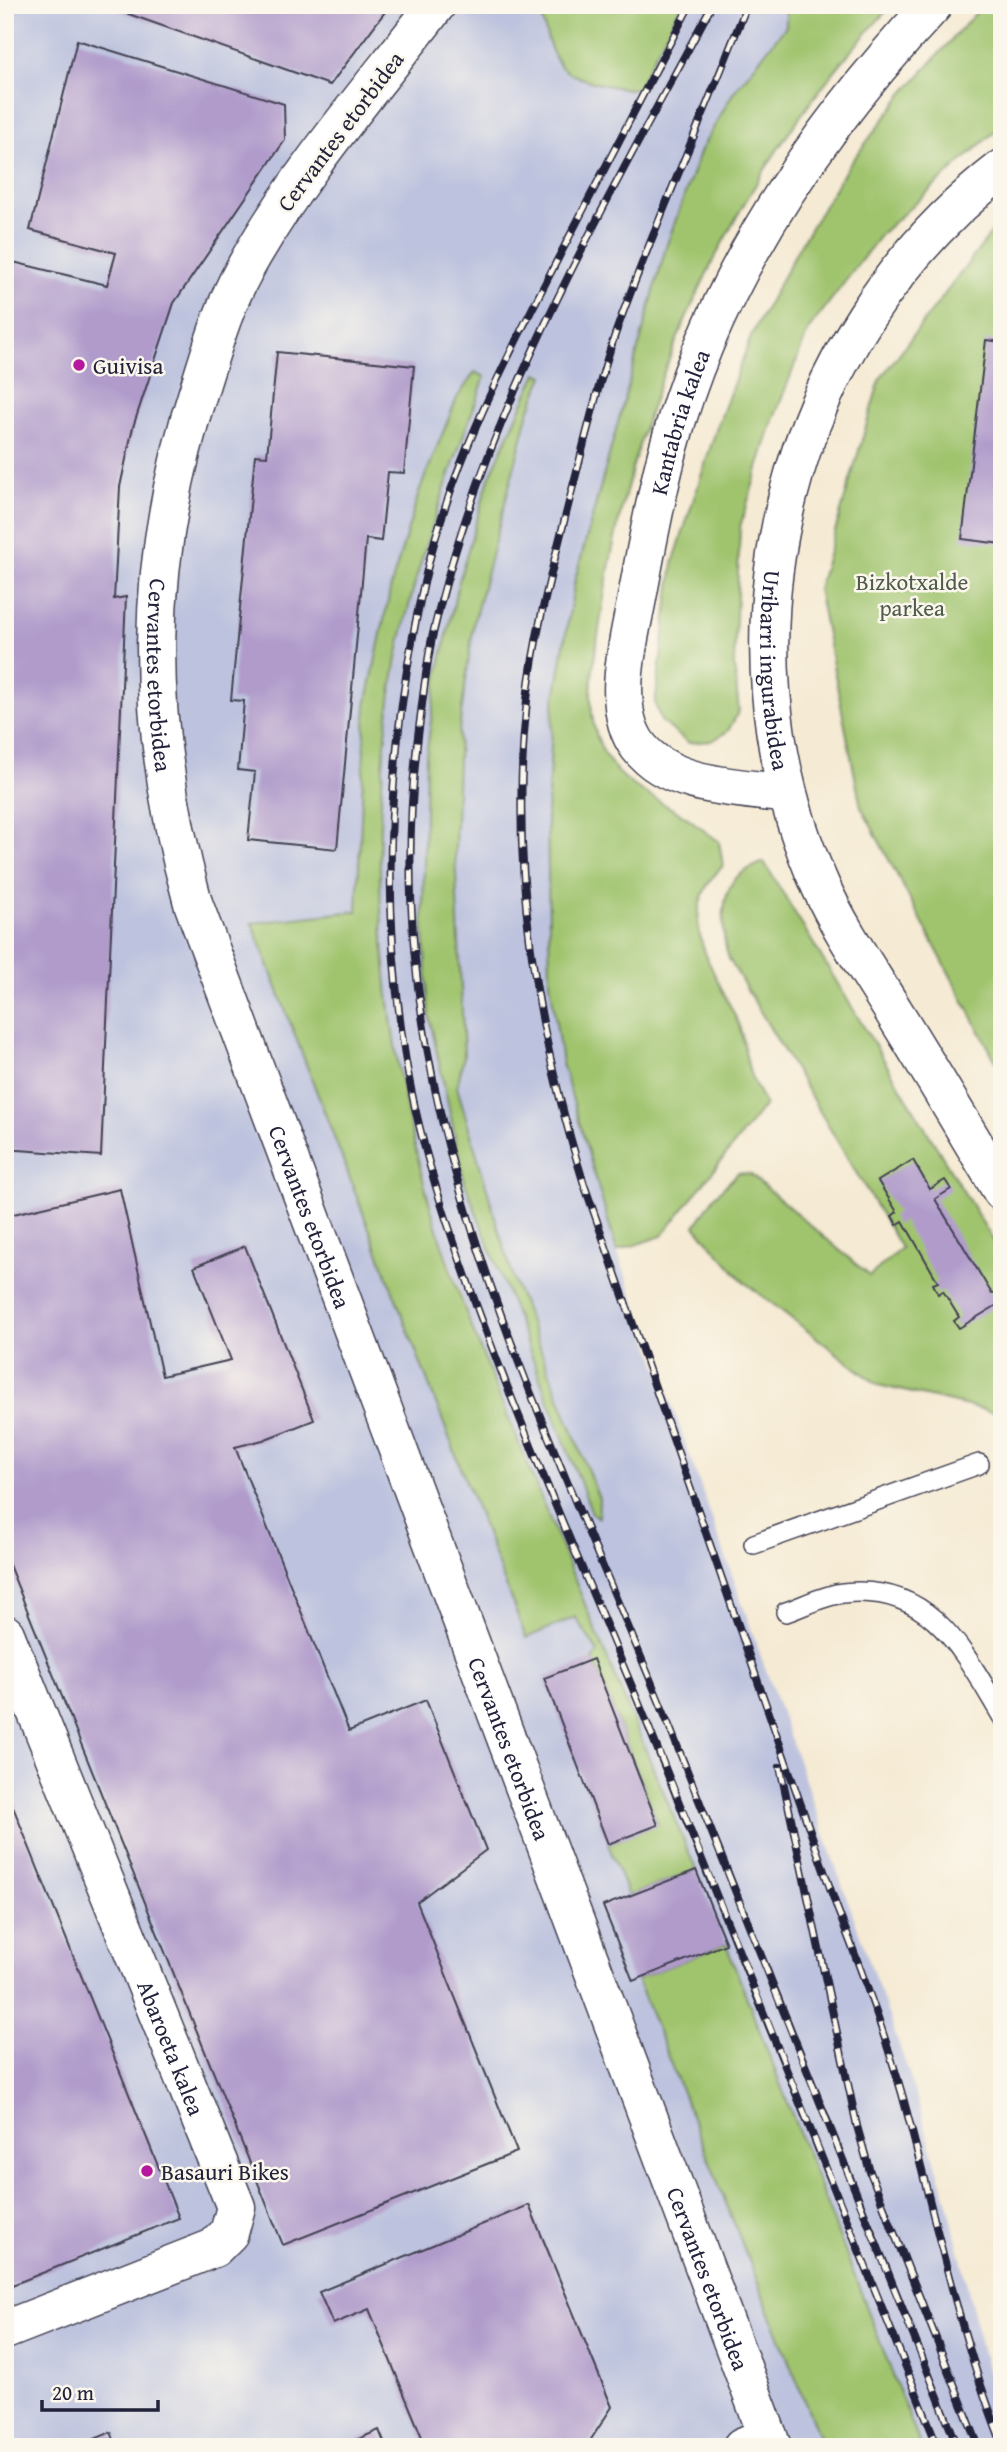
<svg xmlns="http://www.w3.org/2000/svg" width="1007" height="2452" viewBox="0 0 1007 2452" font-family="'Gentium Book Plus',serif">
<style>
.industrial{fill:#bdc3de;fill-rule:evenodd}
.green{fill:#a0c46e;stroke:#617354;stroke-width:2}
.building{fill:#b09bcb}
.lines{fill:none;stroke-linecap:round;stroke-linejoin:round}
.lane-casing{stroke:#424052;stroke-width:22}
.street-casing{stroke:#424052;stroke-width:41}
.secondary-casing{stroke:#424052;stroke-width:41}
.lane{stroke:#fff;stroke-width:19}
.street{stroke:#fff;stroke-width:38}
.secondary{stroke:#fff;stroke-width:38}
.rail-casing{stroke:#22223b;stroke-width:8}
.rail{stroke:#fbf7ec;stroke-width:5;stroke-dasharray:16;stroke-linecap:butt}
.poi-dot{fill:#b5179e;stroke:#fbf7ec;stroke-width:2.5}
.labels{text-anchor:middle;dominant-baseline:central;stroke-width:5;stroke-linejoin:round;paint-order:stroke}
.street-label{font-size:23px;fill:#22223b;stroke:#fbf7ec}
.poi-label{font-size:23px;fill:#22223b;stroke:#fbf7ec;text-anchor:start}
.park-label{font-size:23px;fill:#4e5b4d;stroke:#fbf7ec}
</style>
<rect width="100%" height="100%" fill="#fbf7ec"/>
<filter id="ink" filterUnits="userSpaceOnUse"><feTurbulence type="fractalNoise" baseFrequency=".0143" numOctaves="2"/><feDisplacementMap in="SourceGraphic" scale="14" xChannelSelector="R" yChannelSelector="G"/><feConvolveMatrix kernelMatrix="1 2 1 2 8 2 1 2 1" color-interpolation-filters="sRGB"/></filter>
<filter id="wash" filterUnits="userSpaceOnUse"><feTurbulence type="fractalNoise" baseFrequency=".00686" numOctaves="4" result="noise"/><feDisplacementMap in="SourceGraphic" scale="28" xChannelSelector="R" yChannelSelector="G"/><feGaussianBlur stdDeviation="1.57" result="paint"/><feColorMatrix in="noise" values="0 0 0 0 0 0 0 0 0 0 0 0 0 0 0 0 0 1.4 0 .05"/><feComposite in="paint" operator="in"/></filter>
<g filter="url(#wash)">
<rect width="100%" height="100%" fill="#f5ead3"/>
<path class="industrial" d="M5 5H540L559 64 637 88 681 5H786L787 26 733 93 701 150 666 247 575 580 562 1063 617 1251 908 2070 948 2203 985 2362 1002 2403V2447H921L906 2409 637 1979 823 2447H5ZM475 372 485 378 429 528 406 619 388 714 380 806V912L388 1008 409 1121 438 1230 481 1349 560 1544 696 1869 658 1825 593 1659 598 1652 575 1617 525 1637 253 923 357 911 366 706 391 587 420 489 457 398ZM537 373 543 376 529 411 474 621 459 730 455 852 464 1056 457 1087 514 1281 599 1499 598 1517 592 1513 465 1183 429 1015 426 756 437 679 459 581Z"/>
<path class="green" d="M540 5H681L637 89C618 89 569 80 559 64 549 49 543 23 540 5Z
M786 5H892C735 171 633 391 601 617 595 659 582 706 601 747 617 783 653 797 685 816 697 824 707 834 719 841L723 866C669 917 717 972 738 1023 745 1040 745 1059 751 1076 755 1086 761 1095 765 1105L662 1236 617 1251 562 1063 550 982 547 815 553 710 575 580 666 247 701 150 733 93 786 26Z
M1002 5V125L882 233 809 329 772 423 740 527 734 665 739 711 728 731 712 741 688 743 661 721 655 704 673 563 717 427 752 334 799 247 847 168 902 95 982 6Z
M1002 219V1073L861 807 818 589 880 379Z
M475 372 485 377C444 488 402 598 388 716 367 889 387 1062 437 1229 463 1313 500 1396 533 1478 586 1609 641 1739 696 1870L628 1896 608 1844 658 1824 593 1659 598 1652 575 1617 526 1638 252 923 357 911 366 706 391 586 420 489 457 398Z
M537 373 544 376 529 411 474 621 459 730 455 852 464 1056 457 1087 514 1281 599 1499 598 1518 592 1513 465 1183 429 1015 423 917 426 756 437 679 459 581 489 478Z
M764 862 1002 1255V1414L878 1385 743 1281 695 1226 715 1196 738 1173 750 1174 870 1276 901 1248 729 959C722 940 720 902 732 883 739 872 753 867 764 862Z
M726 1944 906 2409 921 2447H823L637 1979Z"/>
<g id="blocks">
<path class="building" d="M103 5H390L330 85Z
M77 40 284 104 285 140 174 303 133 427 120 487 114 599 126 597 101 1156 5 1149V260L107 285 116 253 30 230Z
M986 340 1002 342V544L962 539Z
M277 352 414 366 404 473 388 472 381 541 366 539 337 849 248 840 255 772 238 770 244 701 231 700 255 455 267 456Z
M913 1160 930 1189 945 1180 951 1189 935 1199 992 1294 1002 1288V1302L959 1328 954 1321 959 1317 943 1291 938 1294 933 1284 938 1282 903 1221 897 1225 892 1216 897 1212 878 1181Z
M120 1189 162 1376 231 1360 194 1267 245 1246 314 1420 263 1440 235 1447 349 1731 426 1700 486 1850 417 1902 517 2152 283 2245 5 1555V1216Z
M593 1659 658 1825 608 1844 544 1678Z
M5 1787 179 2218 5 2288Z
M696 1870 726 1944 633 1981 603 1906Z
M529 2205 612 2407 586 2447H426L369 2309 333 2324 319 2292Z
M379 2430 386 2447H340Z
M111 2432 117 2447H76Z"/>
</g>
</g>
<g filter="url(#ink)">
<use href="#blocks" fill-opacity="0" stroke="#424052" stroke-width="2"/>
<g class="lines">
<g class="lane-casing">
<path id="lane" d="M754 1544 979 1464
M786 1612C804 1606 824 1595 843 1593 932 1583 963 1651 1002 1716"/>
</g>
<g class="street-casing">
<g id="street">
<path id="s1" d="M1002 169C785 336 708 637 821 887 841 931 869 971 894 1012 931 1071 966 1131 1002 1191"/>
<path id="s2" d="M787 794C740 787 671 788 639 747 610 710 628 644 636 603 646 551 655 498 669 447 714 280 816 130 933 5"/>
<path id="s3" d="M5 1634 236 2207 229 2233 214 2248 5 2330"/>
<path d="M742 2447 768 2436"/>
</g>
</g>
<g class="secondary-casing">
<g id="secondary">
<path id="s4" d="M436 5C370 91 296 175 244 270 224 306 213 345 201 383 142 563 143 722 193 903L772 2447"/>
</g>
</g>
<use href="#lane" class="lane"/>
<use href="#street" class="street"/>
<use href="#secondary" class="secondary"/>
<g class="rail-casing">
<path id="rail" d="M690 5C647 86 605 168 563 249 509 353 453 459 426 574 390 728 380 885 403 1042 416 1136 448 1229 481 1318 531 1453 590 1585 645 1718 744 1960 840 2204 938 2447
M712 5C603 209 484 410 432 638 426 667 423 698 419 728 371 1097 533 1388 666 1718 763 1961 860 2204 958 2447
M747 5C706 110 660 213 621 318 600 374 587 433 572 490 555 559 535 628 527 700 509 865 535 1026 584 1184L837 1908C861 1969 884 2031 902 2094 934 2211 957 2330 1002 2443
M780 1767 857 2126 870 2172 979 2447"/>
</g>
<use href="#rail" class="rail"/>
</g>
</g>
<g class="poi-dot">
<circle cx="79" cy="365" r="7"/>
<circle cx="147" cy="2171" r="7"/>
</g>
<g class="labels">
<g class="street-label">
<text transform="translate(340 131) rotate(-53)">Cervantes etorbidea</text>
<text stroke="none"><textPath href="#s2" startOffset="494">Kantabria kalea</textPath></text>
<text stroke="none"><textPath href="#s1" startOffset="574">Uribarri ingurabidea</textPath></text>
<text stroke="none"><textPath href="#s4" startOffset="746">Cervantes etorbidea</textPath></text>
<text stroke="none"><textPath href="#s4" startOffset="1312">Cervantes etorbidea</textPath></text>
<text stroke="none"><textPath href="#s4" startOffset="1880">Cervantes etorbidea</textPath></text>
<text stroke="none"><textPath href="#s3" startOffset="446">Abaroeta kalea</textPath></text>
<text stroke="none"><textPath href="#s4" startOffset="2446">Cervantes etorbidea</textPath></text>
</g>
<g class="poi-label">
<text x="93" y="365">Guivisa</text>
<text x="161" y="2171">Basauri Bikes</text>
</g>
<g class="park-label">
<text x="912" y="581">Bizkotxalde<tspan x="912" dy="26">parkea</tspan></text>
</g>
</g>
<rect width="1007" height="2452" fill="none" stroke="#fbf7ec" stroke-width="28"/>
<path d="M42 2400v10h116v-10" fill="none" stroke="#22223b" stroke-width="3.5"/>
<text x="52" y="2400" font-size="21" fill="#22223b" stroke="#fbf7ec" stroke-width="5" paint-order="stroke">20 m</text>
</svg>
